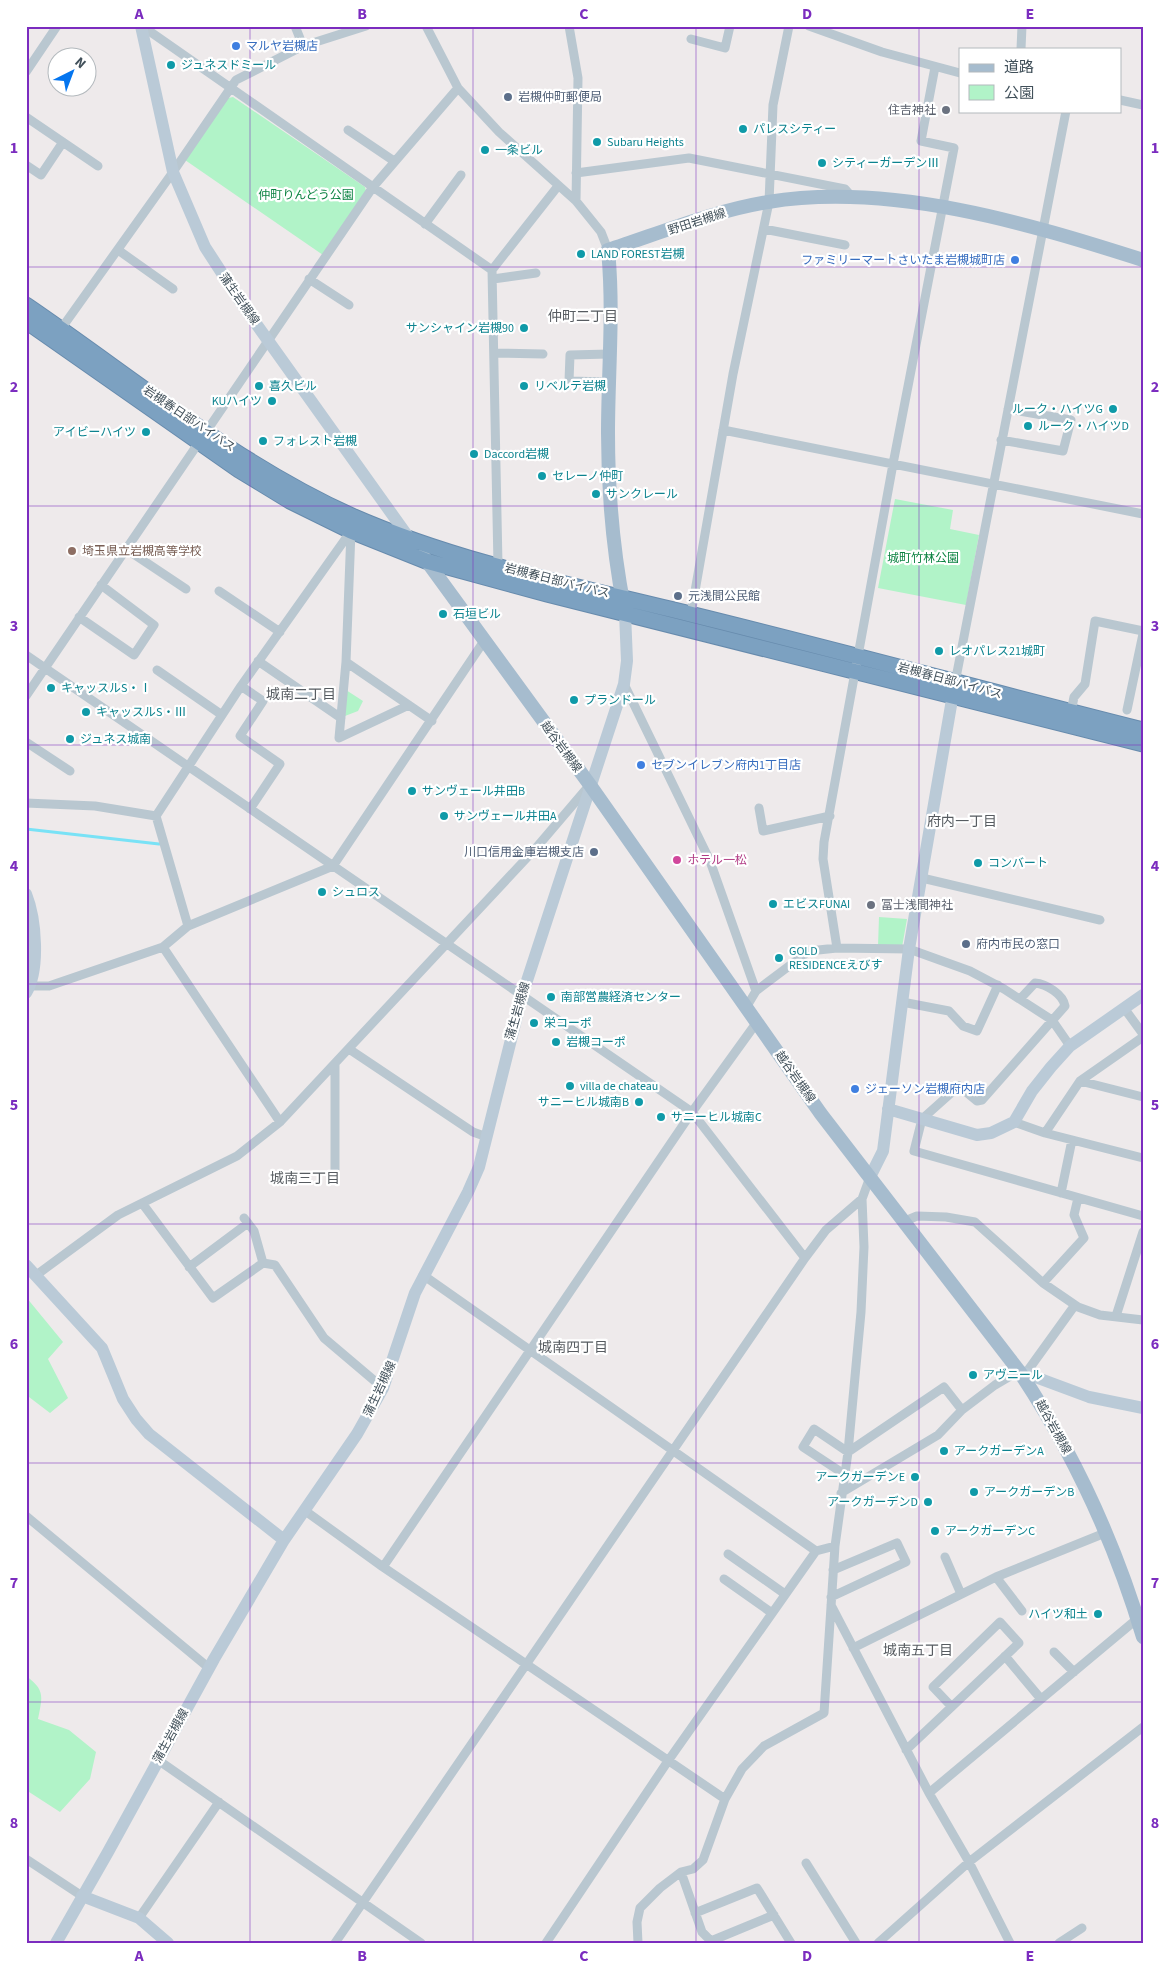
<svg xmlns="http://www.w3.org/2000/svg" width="1169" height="1969" viewBox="0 0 1169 1969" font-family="'Source Sans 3','Noto Sans JP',sans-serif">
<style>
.green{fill:#b1f3c8}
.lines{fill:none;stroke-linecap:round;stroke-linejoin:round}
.stream{stroke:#79e2f6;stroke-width:3}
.highway-casing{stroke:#678bad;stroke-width:17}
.street{stroke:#b9c7d0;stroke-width:9}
.secondary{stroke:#bacad7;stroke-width:12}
.primary{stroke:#a6bcce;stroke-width:14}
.highway{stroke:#7ca1c1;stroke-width:15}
.grid{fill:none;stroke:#7b2cbf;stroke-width:1;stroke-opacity:0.55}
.shop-dot{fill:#3f7fe0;stroke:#fff;stroke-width:2}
.culture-dot{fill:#0f9aa8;stroke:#fff;stroke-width:2}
.service-dot{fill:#5c6f8a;stroke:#fff;stroke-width:2}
.worship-dot{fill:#6b7280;stroke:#fff;stroke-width:2}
.education-dot{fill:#8d6e63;stroke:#fff;stroke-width:2}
.hotel-dot{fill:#d1479c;stroke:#fff;stroke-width:2}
.labels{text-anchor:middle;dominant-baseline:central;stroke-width:4.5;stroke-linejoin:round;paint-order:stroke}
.shop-label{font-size:12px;fill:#366cbe;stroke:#fff;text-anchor:start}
.culture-label{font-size:12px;fill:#0d838f;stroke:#fff;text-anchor:start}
.service-label{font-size:12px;fill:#4e5e75;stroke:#fff;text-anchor:start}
.worship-label{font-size:12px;fill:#5b616d;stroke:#fff;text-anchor:end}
.park-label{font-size:12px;fill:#0b8241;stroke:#fff}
.street-label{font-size:12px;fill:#41505a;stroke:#fff}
.education-label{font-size:12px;fill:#785e54;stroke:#fff;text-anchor:start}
.hotel-label{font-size:12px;fill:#b23c85;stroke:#fff;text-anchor:start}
.neighbourhood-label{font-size:14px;fill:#575c61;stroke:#fff}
.neatline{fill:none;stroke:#7b2cbf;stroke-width:2}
.grid-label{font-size:16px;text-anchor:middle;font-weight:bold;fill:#7b2cbf}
</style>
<rect width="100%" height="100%" fill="#eeeaeb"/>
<path class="green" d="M233 97 365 187 366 191 323 255 185 160 228 98Z
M895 499 953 510 950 529 979 535 966 605 878 588Z
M346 690 363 701 358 711 345 716Z
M879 917 907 919 902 947 878 946Z
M26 1297 63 1342 48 1359 68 1398 50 1413 29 1397 26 1398Z
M26 1676C46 1690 42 1698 38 1719L69 1730 96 1752 90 1779 60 1812 26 1790Z"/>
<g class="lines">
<path class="stream" d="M26 829 159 844"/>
<g class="highway-casing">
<path id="highway" d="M26 305C132 377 234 463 352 516 459 563 577 586 690 614 841 651 992 692 1143 730
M26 321 239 470 290 501 351 531 426 561 547 594 1143 744"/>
</g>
<path class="street" d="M142 26 492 270
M295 26 303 46
M426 26 458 88 499 132 576 201 601 232 608 250
M569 26 578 78 576 201
M809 26 882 52 960 73
M691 39 725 48 730 26
M1021 49 1022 26
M26 72 57 26
M1120 100 1143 105
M26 117 98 166
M348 130 394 161
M26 165 41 175 63 142
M576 173 689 158 845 189 853 198
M425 224 461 175
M764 229 845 245
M118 250 173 289
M309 279 349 305
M493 279 536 273
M61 329 173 172 236 80 303 46 366 26
M494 353 543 354
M609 382 569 381 570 355 609 354
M723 430 1143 514
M1001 440 1063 451 1071 420 1008 409
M351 531 346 662 432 721
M126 549 186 589
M498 565 492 270 558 186
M219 591 280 632
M691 614 733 374 769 202 773 105 789 26
M79 617 134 655 154 625 101 585
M26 655 692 1112 805 1258
M258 661 341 718
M346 662 339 738 409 705
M157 670 222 715
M955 683 1066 111
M624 684 710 861 756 991
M241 686 263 701 240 736 280 764 250 809
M26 696 373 187 458 88
M1127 710 1143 634
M1071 712 1074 697 1085 684 1095 621 1143 631
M26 742 70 771
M26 803 95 806 156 816
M759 808 763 831 830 816
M922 878 1100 920
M188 926 156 816 241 686 351 531
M163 947 280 1122
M837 948 823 859 824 842 893 464 954 148 921 141 935 67
M30 986H49L163 947 188 926 333 866 484 641
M1020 999 1035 983C1046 984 1063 994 1065 1006L982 1100 977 1101 959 1086 922 1119 914 1151 1143 1216
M902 1002 949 1011 963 1026 977 1031 998 985
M747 1006 756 991 809 951 837 948 909 949 970 971 1004 989 1052 1020 1070 1046
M1124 1008 1143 1034
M349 1049 473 1132 487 1137
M335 1064V1170
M1080 1081 1143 1097
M1014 1122 1045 1133 1143 1158
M1045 1133 1080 1081 1143 1037
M1061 1193 1072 1140
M142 1203 213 1298 263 1263 275 1265 324 1338 383 1388
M244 1218 254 1231 263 1263
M905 1221 917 1216 946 1217 975 1222 1043 1283 1078 1307 1100 1315 1143 1320
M189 1267 248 1223
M423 1275 816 1551
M35 1276 118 1215 237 1156 280 1122 536 848 588 787
M1043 1283 1084 1238 1074 1215 1078 1198
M1116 1316 1143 1232
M1026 1373 1075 1305
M844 1474 803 1447 814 1429 848 1452 944 1387 962 1410
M841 1493 938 1435 962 1410 995 1385 1019 1371
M304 1510 383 1567 725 1799
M26 1516 209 1668
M728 1554 785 1594
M945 1557 961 1594
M383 1567 692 1112 757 1022
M996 1577 1022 1611
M724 1579 772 1613
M831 1597 906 1562 897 1543 833 1570
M831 1605 929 1793 969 1862 1010 1943
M853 1648 996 1577 1105 1533
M1054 1652 1074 1672
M1005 1656 1041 1699
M906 1750 1019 1643 1000 1622 933 1687 951 1706
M158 1760 421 1943
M929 1793 1137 1619
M26 1859 82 1896
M806 1863 856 1943
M681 1872 702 1932 713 1943
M695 1913 757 1888 791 1943
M139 1918 219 1802
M711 1941 774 1915
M335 1943 805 1258 826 1230 862 1199
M546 1943 668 1761 816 1551 835 1546
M638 1943 637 1922 640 1908 660 1888 681 1872 693 1869 703 1860 725 1799 742 1769 764 1746 824 1713 835 1546 848 1452 861 1312 864 1247 862 1199 870 1177
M878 1943 969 1862 1143 1727
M1059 1943 1082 1928"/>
<path class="secondary" d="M141 26 173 172 205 247 242 304 409 538
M26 894C36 919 40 970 26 993
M888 1109 977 1135 991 1133 1014 1122 1032 1091 1051 1067 1070 1046 1143 995
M870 1177 883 1151 909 949 954 688
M26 1265 102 1348 123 1399 136 1419 149 1434 284 1540
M1019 1371 1089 1397 1143 1408
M82 1896 139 1918 168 1943
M56 1943 108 1852 214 1659 284 1540 357 1434 383 1388 415 1293 468 1192 479 1167 522 996 624 684 627 661 625 613"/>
<path class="primary" d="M423 556 590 785 821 1114 1019 1371C1073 1452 1115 1543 1143 1637
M624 607C613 550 608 491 608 433 608 372 614 311 608 250 660 233 713 211 768 202 891 182 1027 223 1143 260"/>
<use href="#highway" class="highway"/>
</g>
<path class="grid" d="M250 26V1943M473 26V1943M696 26V1943M919 26V1943M26 267H1143M26 506H1143M26 745H1143M26 984H1143M26 1224H1143M26 1463H1143M26 1702H1143"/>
<g class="shop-dot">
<circle cx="236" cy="46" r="5"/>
<circle cx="1015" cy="260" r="5"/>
<circle cx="641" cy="765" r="5"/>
<circle cx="855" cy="1089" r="5"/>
</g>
<g class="culture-dot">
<circle cx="171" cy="65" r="5"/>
<circle cx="743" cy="129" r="5"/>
<circle cx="597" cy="142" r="5"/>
<circle cx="485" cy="150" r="5"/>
<circle cx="822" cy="163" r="5"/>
<circle cx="581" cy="254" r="5"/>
<circle cx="524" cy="328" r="5"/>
<circle cx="259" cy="386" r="5"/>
<circle cx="524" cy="386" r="5"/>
<circle cx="272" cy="401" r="5"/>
<circle cx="1113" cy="409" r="5"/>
<circle cx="1028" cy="426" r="5"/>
<circle cx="146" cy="432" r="5"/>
<circle cx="263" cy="441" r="5"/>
<circle cx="474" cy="454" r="5"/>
<circle cx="542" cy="476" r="5"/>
<circle cx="596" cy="494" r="5"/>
<circle cx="443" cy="614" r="5"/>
<circle cx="939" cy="651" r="5"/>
<circle cx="51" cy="688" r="5"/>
<circle cx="574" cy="700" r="5"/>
<circle cx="86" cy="712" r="5"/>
<circle cx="70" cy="739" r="5"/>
<circle cx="412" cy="791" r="5"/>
<circle cx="444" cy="816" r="5"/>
<circle cx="978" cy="863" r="5"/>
<circle cx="322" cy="892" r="5"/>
<circle cx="773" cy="904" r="5"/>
<circle cx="779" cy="958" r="5"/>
<circle cx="551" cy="997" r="5"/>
<circle cx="534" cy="1023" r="5"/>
<circle cx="556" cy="1042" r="5"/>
<circle cx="570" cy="1086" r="5"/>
<circle cx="639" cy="1102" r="5"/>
<circle cx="661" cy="1117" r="5"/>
<circle cx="973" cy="1375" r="5"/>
<circle cx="944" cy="1451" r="5"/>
<circle cx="915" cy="1477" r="5"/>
<circle cx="974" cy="1492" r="5"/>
<circle cx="928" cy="1502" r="5"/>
<circle cx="935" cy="1531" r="5"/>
<circle cx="1098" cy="1614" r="5"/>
</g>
<g class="service-dot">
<circle cx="508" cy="97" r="5"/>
<circle cx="678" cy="596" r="5"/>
<circle cx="594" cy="852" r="5"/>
<circle cx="966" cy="944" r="5"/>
</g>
<g class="worship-dot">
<circle cx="946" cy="110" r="5"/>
<circle cx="871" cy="905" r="5"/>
</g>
<circle class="education-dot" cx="72" cy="551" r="5"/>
<circle class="hotel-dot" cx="677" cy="860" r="5"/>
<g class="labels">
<g class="shop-label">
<text x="246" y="46">マルヤ岩槻店</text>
<text x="1005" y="260" text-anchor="end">ファミリーマートさいたま岩槻城町店</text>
<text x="651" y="765">セブンイレブン府内1丁目店</text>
<text x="865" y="1089">ジェーソン岩槻府内店</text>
</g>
<g class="culture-label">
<text x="181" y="65">ジュネスドミール</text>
<text x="753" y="129">パレスシティー</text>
<text x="607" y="142">Subaru Heights</text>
<text x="495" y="150">一条ビル</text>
<text x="832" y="163">シティーガーデンⅢ</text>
<text x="591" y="254">LAND FOREST岩槻</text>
<text x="514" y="328" text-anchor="end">サンシャイン岩槻90</text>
<text x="269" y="386">喜久ビル</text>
<text x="534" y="386">リベルテ岩槻</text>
<text x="262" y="401" text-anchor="end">KUハイツ</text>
<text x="1103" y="409" text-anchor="end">ルーク・ハイツG</text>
<text x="1038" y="426">ルーク・ハイツD</text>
<text x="136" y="432" text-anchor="end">アイビーハイツ</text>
<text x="273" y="441">フォレスト岩槻</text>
<text x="484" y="454">Daccord岩槻</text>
<text x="552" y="476">セレーノ仲町</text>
<text x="606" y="494">サンクレール</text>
<text x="453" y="614">石垣ビル</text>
<text x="949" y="651">レオパレス21城町</text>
<text x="61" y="688">キャッスルS・Ⅰ</text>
<text x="584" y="700">プランドール</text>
<text x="96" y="712">キャッスルS・Ⅲ</text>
<text x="80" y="739">ジュネス城南</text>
<text x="422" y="791">サンヴェール井田B</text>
<text x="454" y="816">サンヴェール井田A</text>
<text x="988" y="863">コンバート</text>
<text x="332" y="892">シュロス</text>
<text x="783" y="904">エビスFUNAI</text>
<text x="789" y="951">GOLD<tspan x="789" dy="14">RESIDENCEえびす</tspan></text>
<text x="561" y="997">南部営農経済センター</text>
<text x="544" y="1023">栄コーポ</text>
<text x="566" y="1042">岩槻コーポ</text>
<text x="580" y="1086">villa de chateau</text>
<text x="629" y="1102" text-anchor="end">サニーヒル城南B</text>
<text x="671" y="1117">サニーヒル城南C</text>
<text x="983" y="1375">アヴニール</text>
<text x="954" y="1451">アークガーデンA</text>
<text x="905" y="1477" text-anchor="end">アークガーデンE</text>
<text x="984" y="1492">アークガーデンB</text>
<text x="918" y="1502" text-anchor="end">アークガーデンD</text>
<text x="945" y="1531">アークガーデンC</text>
<text x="1088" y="1614" text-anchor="end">ハイツ和土</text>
</g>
<g class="service-label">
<text x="518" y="97">岩槻仲町郵便局</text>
<text x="688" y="596">元浅間公民館</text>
<text x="584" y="852" text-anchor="end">川口信用金庫岩槻支店</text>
<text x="976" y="944">府内市民の窓口</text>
</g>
<g class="worship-label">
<text x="936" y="110">住吉神社</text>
<text x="881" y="905" text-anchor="start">冨士浅間神社</text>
</g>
<g class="park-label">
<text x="306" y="195">仲町りんどう公園</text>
<text x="923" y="558">城町竹林公園</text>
</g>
<g class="street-label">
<text transform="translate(697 222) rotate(-18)">野田岩槻線</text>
<text transform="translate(239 299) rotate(55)">蒲生岩槻線</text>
<text transform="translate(189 419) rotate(34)">岩槻春日部バイパス</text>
<text transform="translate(557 581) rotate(14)">岩槻春日部バイパス</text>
<text transform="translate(950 681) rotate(15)">岩槻春日部バイパス</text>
<text transform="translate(561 747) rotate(54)">越谷岩槻線</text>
<text transform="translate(518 1011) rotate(-74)">蒲生岩槻線</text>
<text transform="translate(795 1077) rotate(55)">越谷岩槻線</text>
<text transform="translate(380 1389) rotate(-65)">蒲生岩槻線</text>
<text transform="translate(1053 1427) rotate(61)">越谷岩槻線</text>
<text transform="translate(171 1736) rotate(-61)">蒲生岩槻線</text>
</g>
<g class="education-label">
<text x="82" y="551">埼玉県立岩槻高等学校</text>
</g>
<g class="hotel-label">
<text x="687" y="860">ホテル一松</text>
</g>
<g class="neighbourhood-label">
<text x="583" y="317">仲町二丁目</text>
<text x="301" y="695">城南二丁目</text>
<text x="962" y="822">府内一丁目</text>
<text x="305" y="1179">城南三丁目</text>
<text x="573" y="1348">城南四丁目</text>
<text x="918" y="1651">城南五丁目</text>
</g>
</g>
<rect width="1169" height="1969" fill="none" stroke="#ffffff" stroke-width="55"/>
<rect x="959" y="48" width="162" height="65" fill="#ffffff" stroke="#b3b9bd"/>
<rect x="969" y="64" width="25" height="8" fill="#a6bcce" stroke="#b3b9bd"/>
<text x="1004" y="72" font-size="15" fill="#41505a">道路</text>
<rect x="969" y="85" width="25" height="15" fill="#b1f3c8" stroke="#b3b9bd"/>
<text x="1004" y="98" font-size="15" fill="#41505a">公園</text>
<g transform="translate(72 72) rotate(42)"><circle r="24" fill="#ffffff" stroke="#b3b9bd"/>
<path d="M0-4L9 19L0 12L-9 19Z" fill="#0475ef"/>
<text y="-8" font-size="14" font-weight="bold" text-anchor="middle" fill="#41505a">N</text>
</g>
<rect x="28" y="28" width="1114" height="1914" class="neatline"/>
<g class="grid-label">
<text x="139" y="19">A</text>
<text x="362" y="19">B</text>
<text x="584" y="19">C</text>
<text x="807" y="19">D</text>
<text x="1030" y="19">E</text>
<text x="14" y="153">1</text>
<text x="1155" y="153">1</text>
<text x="14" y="392">2</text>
<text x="1155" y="392">2</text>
<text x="14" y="631">3</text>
<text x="1155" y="631">3</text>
<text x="14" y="871">4</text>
<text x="1155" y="871">4</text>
<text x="14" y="1110">5</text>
<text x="1155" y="1110">5</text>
<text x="14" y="1349">6</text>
<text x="1155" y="1349">6</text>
<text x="14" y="1588">7</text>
<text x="1155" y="1588">7</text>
<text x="14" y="1828">8</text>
<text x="1155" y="1828">8</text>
<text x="139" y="1961">A</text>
<text x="362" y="1961">B</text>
<text x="584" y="1961">C</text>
<text x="807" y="1961">D</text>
<text x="1030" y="1961">E</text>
</g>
</svg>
